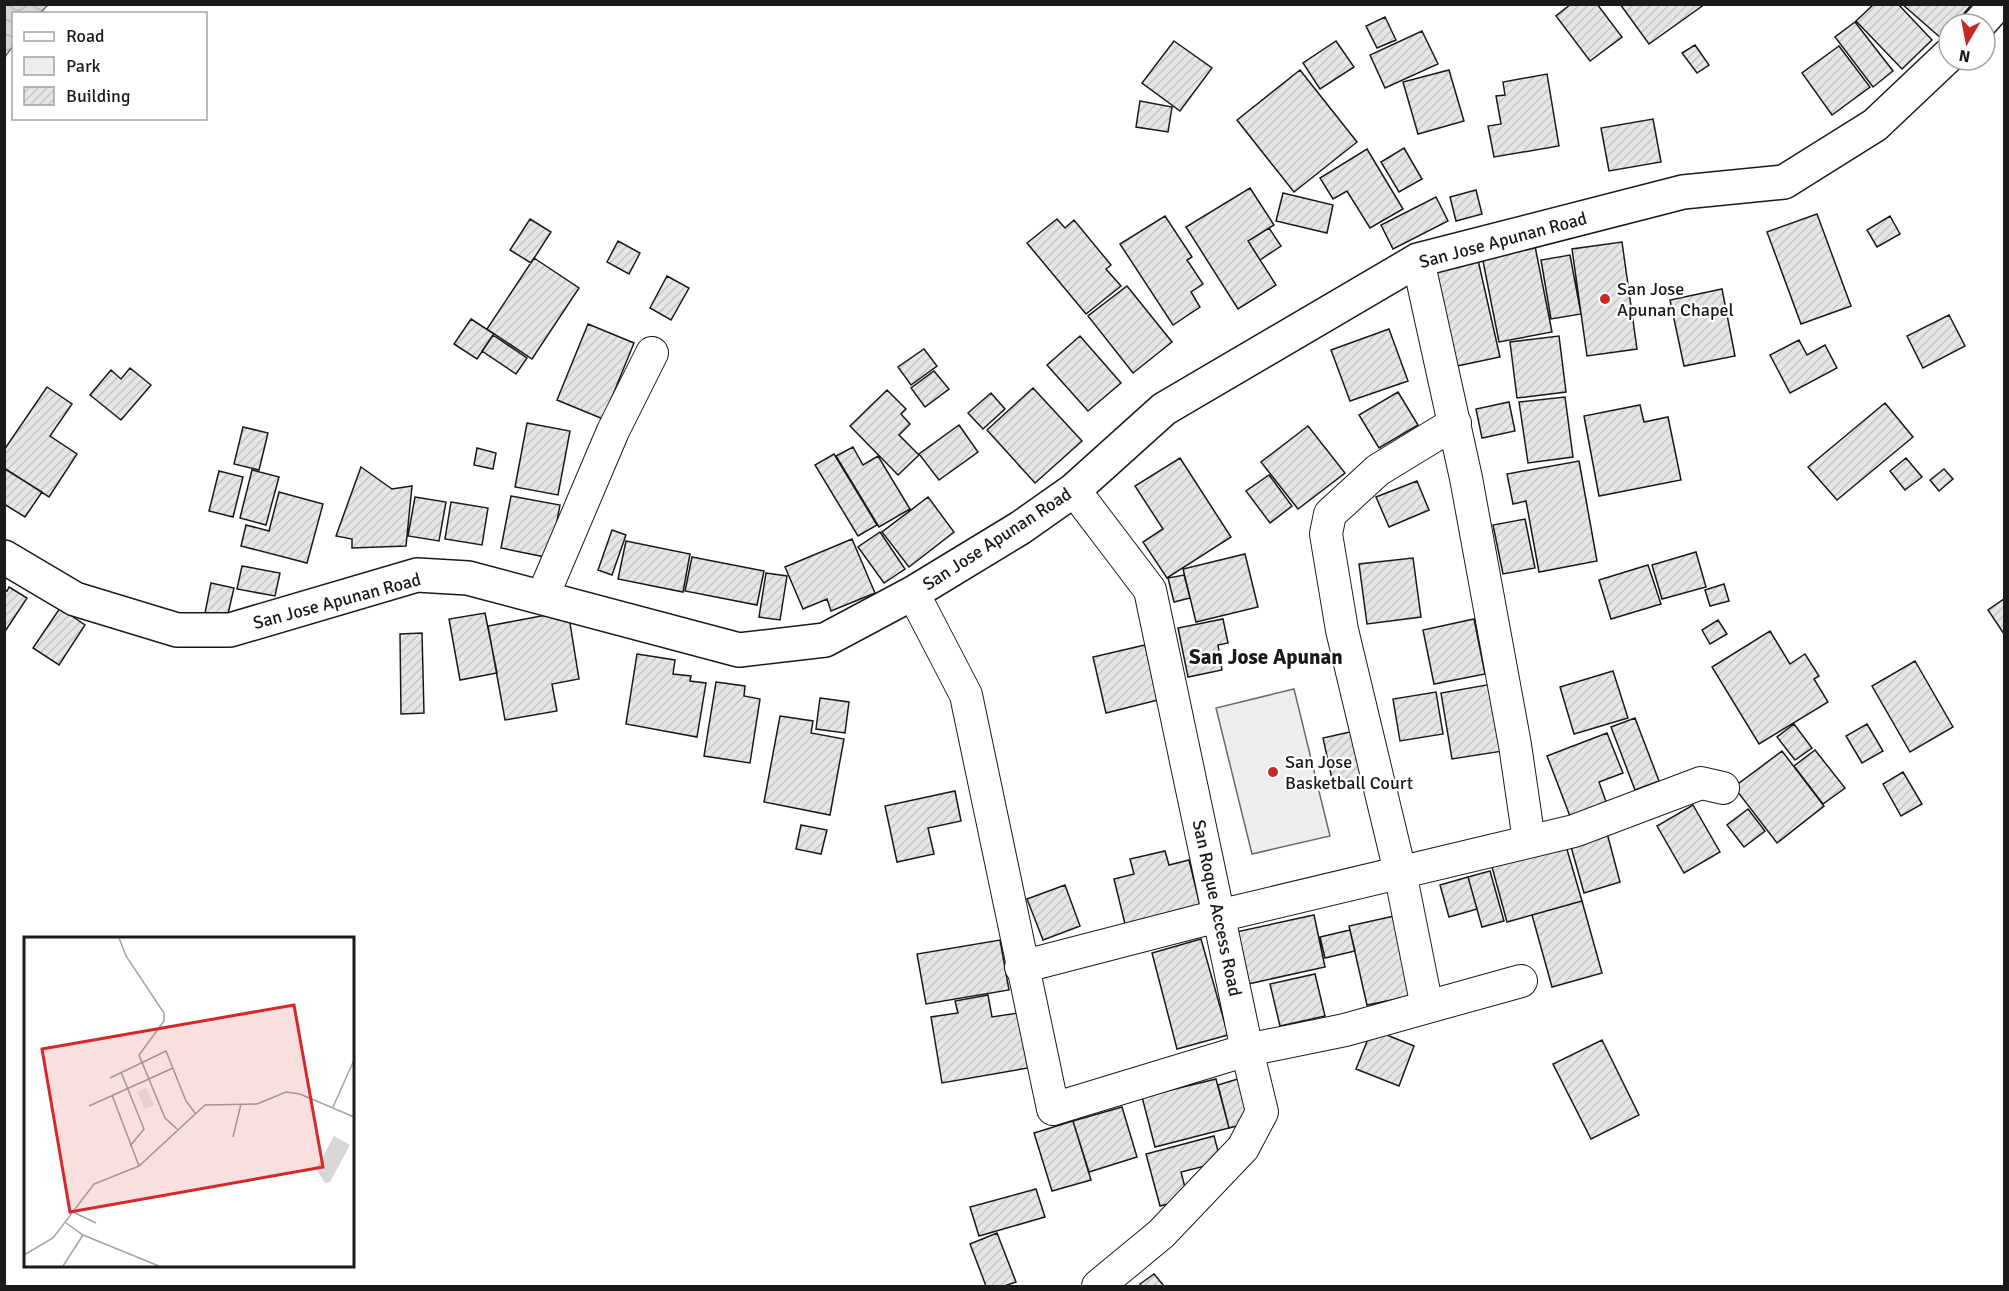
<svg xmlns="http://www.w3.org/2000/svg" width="2009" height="1291" viewBox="0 0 2009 1291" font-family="Signika,sans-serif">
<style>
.green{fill:#ededed;stroke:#6a6a6a;stroke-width:1.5}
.water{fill:url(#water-waves);stroke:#6a6a6a;stroke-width:1.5}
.building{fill:url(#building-hatch);stroke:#1a1a1a;stroke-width:1.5}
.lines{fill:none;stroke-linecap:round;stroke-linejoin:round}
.minor-casing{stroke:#1a1a1a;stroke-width:34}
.tertiary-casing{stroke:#1a1a1a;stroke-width:36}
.minor{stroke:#fff;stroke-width:32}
.tertiary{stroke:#fff;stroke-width:33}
.poi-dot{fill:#c62828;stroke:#fff;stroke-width:2}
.labels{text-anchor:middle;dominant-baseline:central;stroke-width:4.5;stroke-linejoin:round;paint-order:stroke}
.street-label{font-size:18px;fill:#1a1a1a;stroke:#fff}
.poi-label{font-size:18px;fill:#1a1a1a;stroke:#fff;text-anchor:start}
.quarter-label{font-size:21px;font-weight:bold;fill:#1a1a1a;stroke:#fff}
.inset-road{fill:none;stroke:#a3a3a3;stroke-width:1.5}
.view{fill:#d62828;fill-opacity:0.15;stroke:#d62828;stroke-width:3}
.inset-edge{fill:none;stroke:#1a1a1a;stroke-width:3}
</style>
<defs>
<pattern id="water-waves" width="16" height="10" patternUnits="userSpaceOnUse" patternTransform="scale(1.5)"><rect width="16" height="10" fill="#d7d7d7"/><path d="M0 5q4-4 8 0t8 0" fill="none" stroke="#b8b8b8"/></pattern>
<pattern id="building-hatch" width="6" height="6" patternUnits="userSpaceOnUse" patternTransform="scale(1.5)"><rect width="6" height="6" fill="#e6e6e6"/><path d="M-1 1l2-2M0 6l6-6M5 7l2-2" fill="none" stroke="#c5c5c5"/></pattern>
</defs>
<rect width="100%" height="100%" fill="#fff"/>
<path class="green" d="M1294 689 1330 836 1252 854 1216 708Z"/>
<path class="water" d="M5 4 48 5 40 13 14 14 13 46 5 57Z"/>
<path class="building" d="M1571 4H1597L1622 37 1590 61 1556 16Z
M1620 4H1705L1649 44Z
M1874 4H1898L1932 40 1902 69 1856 21Z
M1902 4H1972L1955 24H1949V31L1942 39Z
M1385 17 1396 40 1377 48 1366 26Z
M1855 22 1893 71 1873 87 1835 37Z
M1422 31 1438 64 1385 88 1370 55Z
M1174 41 1212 68 1180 111 1142 83Z
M1336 41 1354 67 1320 89 1303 63Z
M1695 45 1709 65 1697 73 1682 53Z
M1839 46 1870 87 1832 115 1802 73Z
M1300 70 1357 142 1294 192 1237 120Z
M1449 70 1464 121 1418 134 1403 82Z
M1547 74 1559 146 1494 157 1488 126 1501 124 1496 96 1505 95 1503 82Z
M1140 101 1172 107 1168 132 1136 127Z
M1653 119 1661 162 1609 171 1601 128Z
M1404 148 1422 179 1399 192 1381 162Z
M1367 149 1403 209 1370 228 1347 191 1333 199 1320 178Z
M1250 188 1274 225 1248 241 1276 285 1238 309 1186 227Z
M1476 190 1482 214 1456 221 1450 197Z
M1283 193 1333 205 1327 233 1276 221Z
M1436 197 1448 221 1393 249 1381 225Z
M1817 214 1851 306 1801 324 1767 232Z
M1165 216 1192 257 1187 260 1203 284 1191 292 1200 307 1173 325 1120 244Z
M1890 216 1900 234 1877 247 1867 230Z
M530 219 551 232 531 263 510 250Z
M1057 219 1065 228 1074 220 1111 265 1106 269 1121 286 1086 314 1027 243Z
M1269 228 1281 246 1260 260 1248 241Z
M618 241 640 253 629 274 607 262Z
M1622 242 1637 349 1587 356 1572 249Z
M1535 246 1552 332 1499 342 1482 256Z
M1570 255 1581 314 1551 319 1541 260Z
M534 258 579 288 532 359 487 329Z
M1478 260 1500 357 1457 366 1435 270Z
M667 276 689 288 671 320 650 308Z
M1127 286 1172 342 1133 373 1088 316Z
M1722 289 1735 356 1684 366 1670 300Z
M1949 315 1965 346 1923 368 1907 336Z
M471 319 494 334 477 359 454 344Z
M588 324 634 343 603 419 557 400Z
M1389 329 1408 381 1350 401 1331 350Z
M493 335 527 358 516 374 482 351Z
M1080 336 1121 383 1088 411 1047 365Z
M1559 336 1566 392 1517 398 1510 342Z
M1799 340 1807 355 1825 345 1837 368 1790 393 1770 355Z
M924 349 937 366 911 385 898 367Z
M130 368 151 385 121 420 90 395 111 370 121 379Z
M934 371 949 389 925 407 911 388Z
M47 387 72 404 50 436 77 454 49 497 4 468V450Z
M1033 388 1082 441 1035 483 987 430Z
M887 390 906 409 901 414 910 424 899 435 919 455 898 475 850 426Z
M1398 392 1418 425 1379 448 1359 415Z
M991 393 1005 409 983 429 968 413Z
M1565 397 1573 457 1528 463 1519 402Z
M1509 402 1515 431 1482 438 1476 409Z
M1885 403 1913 437 1837 500 1808 467Z
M1640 405 1644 422 1668 417 1681 480 1599 496 1584 416Z
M527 423 570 431 558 495 515 487Z
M959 425 978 452 939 480 919 454Z
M1308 426 1345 473 1298 509 1261 462Z
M243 427 268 433 259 470 234 464Z
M853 447 863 465 878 456 910 509 879 527 836 456Z
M477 448 496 453 493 469 474 465Z
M834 454 877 525 858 536 815 465Z
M1180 458 1231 537 1167 578 1143 542 1163 529 1135 486Z
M1906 458 1922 477 1905 490 1890 471Z
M1579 461 1597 561 1539 572 1526 501 1513 504 1507 474Z
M361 467 392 489 412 486 406 546 352 548V539L336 536Z
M5 469 42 492 25 517 4 504Z
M1944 469 1953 479 1939 491 1930 480Z
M252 470 279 477 266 525 240 518Z
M219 471 243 477 233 517 209 511Z
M1269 475 1292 506 1270 523 1246 491Z
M1417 481 1429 510 1389 527 1376 497Z
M279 492 323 504 307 563 241 546 246 525 269 531Z
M511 496 560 505 550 558 501 548Z
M415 497 446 502 439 541 408 536Z
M928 497 954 532 909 567 882 532Z
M451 502 488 508 482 545 445 539Z
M1525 519 1535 568 1503 574 1493 525Z
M612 530 626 535 612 575 598 570Z
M880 532 905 569 884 583 858 547Z
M852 539 875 593 831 611 827 599 803 609 785 567Z
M626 541 690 554 683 592 618 579Z
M1696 552 1706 587 1662 599 1652 565Z
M1245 554 1258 607 1196 622 1183 569Z
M692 557 764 571 757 605 685 591Z
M1413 558 1421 617 1367 624 1359 564Z
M1648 565 1661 604 1611 619 1599 580Z
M242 566 280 573 275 596 237 589Z
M766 573 787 576 780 620 759 617Z
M1184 575 1190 598 1174 602 1168 578Z
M211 583 234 588 227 618 205 613Z
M1724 584 1729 601 1710 606 1705 590Z
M9 587 27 598 4 633V590L7 591Z
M2004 599V634L1988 610Z
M60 608 85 625 59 665 33 648Z
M568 611 579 679 552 684 557 711 505 720 488 626Z
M485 613 497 673 460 680 449 619Z
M1223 619 1228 643 1218 645 1222 670 1188 677 1178 628Z
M1474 619 1485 674 1434 684 1423 630Z
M1718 620 1727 634 1710 644 1702 630Z
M1770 631 1790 664 1805 654 1819 676 1814 679 1828 702 1759 744 1712 667Z
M422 633 424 713 401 714 400 634Z
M1145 645 1158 700 1106 713 1093 657Z
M637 654 675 660 673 674 691 676 690 681 706 683 697 737 626 724Z
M1915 661 1953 727 1910 752 1872 686Z
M1613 671 1628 718 1574 734 1560 687Z
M716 682 745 686 744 696 760 699 750 763 704 756Z
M1492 684 1503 751 1452 759 1441 693Z
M1436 692 1443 734 1400 741 1393 699Z
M820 698 849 702 845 733 816 729Z
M780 716 813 721 811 733 844 739 830 815 764 802Z
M1635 718 1659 781 1635 790 1611 727Z
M1794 724 1812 748 1795 760 1777 737Z
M1867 724 1883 751 1862 763 1846 736Z
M1359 730 1371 781 1334 788 1323 738Z
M1607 733 1623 773 1599 782 1609 810 1573 824 1547 756Z
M1815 750 1845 788 1823 804 1794 766Z
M1782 751 1824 806 1777 843 1734 787Z
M1903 772 1922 804 1901 816 1883 784Z
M955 791 961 821 928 828 934 854 897 862 885 806Z
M1693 805 1720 852 1684 873 1657 826Z
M1748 809 1765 831 1744 847 1727 825Z
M801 825 827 830 821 854 796 849Z
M1607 833 1620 882 1584 893 1570 843Z
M1566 846 1582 901 1507 922 1492 867Z
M1165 851 1169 865 1189 860 1201 910 1126 928 1114 879 1134 874 1130 859Z
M1490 871 1504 921 1482 927 1468 877Z
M1468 877 1477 909 1449 917 1440 885Z
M1065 885 1080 926 1043 940 1027 899Z
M1582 901 1602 973 1552 987 1532 915Z
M1314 915 1325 967 1248 984 1236 932Z
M1399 915 1416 995 1367 1005 1349 926Z
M1350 930 1355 951 1325 958 1320 937Z
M1201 939 1228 1035 1177 1049 1152 953Z
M1000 940 1009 990 926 1004 917 954Z
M1315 974 1325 1016 1280 1026 1270 984Z
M988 995 992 1017 1018 1013 1028 1068 942 1083 931 1017 958 1013 955 1001Z
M1372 1029 1414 1046 1399 1086 1356 1069Z
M1602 1040 1639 1115 1591 1139 1553 1064Z
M1241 1078 1252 1122 1229 1128 1218 1085Z
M1216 1079 1229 1128 1155 1147 1142 1097Z
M1122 1107 1137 1157 1089 1172 1073 1121Z
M1073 1121 1091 1180 1052 1191 1034 1133Z
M1214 1136 1221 1162 1181 1172 1188 1199 1160 1206 1146 1154Z
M1036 1189 1045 1217 979 1236 970 1207Z
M997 1233 1016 1282 1004 1286H986L970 1244Z
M1154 1274 1164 1286H1142L1140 1284Z"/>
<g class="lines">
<g class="minor-casing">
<path id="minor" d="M1418 260 1466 478 1515 745 1529 841
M1074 490 1150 590 1247 1050 1262 1112 1243 1148 1161 1234 1098 1286
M913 593 966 695 1053 1109 1247 1050 1345 1030 1521 981
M542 598 613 431 652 353
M1021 967 1218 916 1574 831 1701 783 1723 788
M1427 1007 1400 872 1342 630 1326 534 1330 514 1378 470 1455 423"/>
</g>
<g class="tertiary-casing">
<path id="tertiary" d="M1979 24 1997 4
M4 557 75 599 177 630H230L417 575 468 578 739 650 825 640 913 593 1020 528 1074 490 1164 409 1418 260 1683 192 1784 182 1875 125 1949 55"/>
</g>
<use href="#minor" class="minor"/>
<use href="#tertiary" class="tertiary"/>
</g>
<g class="poi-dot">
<circle cx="1605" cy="299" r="6"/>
<circle cx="1273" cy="772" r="6"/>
</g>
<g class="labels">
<g class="street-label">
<text transform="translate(1503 240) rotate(-15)">San Jose Apunan Road</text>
<text transform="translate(997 539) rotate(-33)">San Jose Apunan Road</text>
<text transform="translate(337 601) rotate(-15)">San Jose Apunan Road</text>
<text transform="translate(1217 908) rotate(78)">San Roque Access Road</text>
</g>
<g class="poi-label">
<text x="1617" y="289">San Jose<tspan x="1617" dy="21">Apunan Chapel</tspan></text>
<text x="1285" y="762">San Jose<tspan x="1285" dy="21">Basketball Court</tspan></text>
</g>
<g class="quarter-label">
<text x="1266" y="657">San Jose Apunan</text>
</g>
</g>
<g transform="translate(24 937)">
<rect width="330" height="330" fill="#fff"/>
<path d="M122 151 130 168 121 172 113 155Z" fill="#ededed"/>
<path d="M310 199 326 208 306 245 301 246 292 232Z" fill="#d7d7d7"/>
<path class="inset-road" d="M95 1 102 19 140 76V84L115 118 141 181 153 192M97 135 120 192 106 209M86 141 142 114 162 164 171 176M88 158 115 229M65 169 149 131M309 170 330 123M209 200 217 167M47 274 72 286M42 286 59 298 135 329M0 318 29 301 70 247 115 229 181 168 233 167 262 155 276 157 330 180M39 329 59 298"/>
<path class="view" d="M270 68 299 230 46 275 18 112Z"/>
<rect width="330" height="330" class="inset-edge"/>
</g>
<rect width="2009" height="1291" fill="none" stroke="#1a1a1a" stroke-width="12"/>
<rect x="12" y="12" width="195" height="108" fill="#ffffff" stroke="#a3a3a3" stroke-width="1.5"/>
<rect x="24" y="32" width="30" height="9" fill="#ffffff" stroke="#a3a3a3" stroke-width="1.5"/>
<text x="66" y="42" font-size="18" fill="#1a1a1a">Road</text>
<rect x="24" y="57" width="30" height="18" fill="#ededed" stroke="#a3a3a3" stroke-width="1.5"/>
<text x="66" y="72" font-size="18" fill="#1a1a1a">Park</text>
<rect x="24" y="87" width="30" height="18" fill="url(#building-hatch)" stroke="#a3a3a3" stroke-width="1.5"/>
<text x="66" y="102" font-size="18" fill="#1a1a1a">Building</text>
<g transform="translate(1967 42) rotate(190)"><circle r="28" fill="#ffffff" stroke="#a3a3a3" stroke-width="1.5"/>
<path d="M0-4.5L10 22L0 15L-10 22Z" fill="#c62828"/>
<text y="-9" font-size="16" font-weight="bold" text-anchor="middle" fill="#1a1a1a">N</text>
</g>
</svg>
